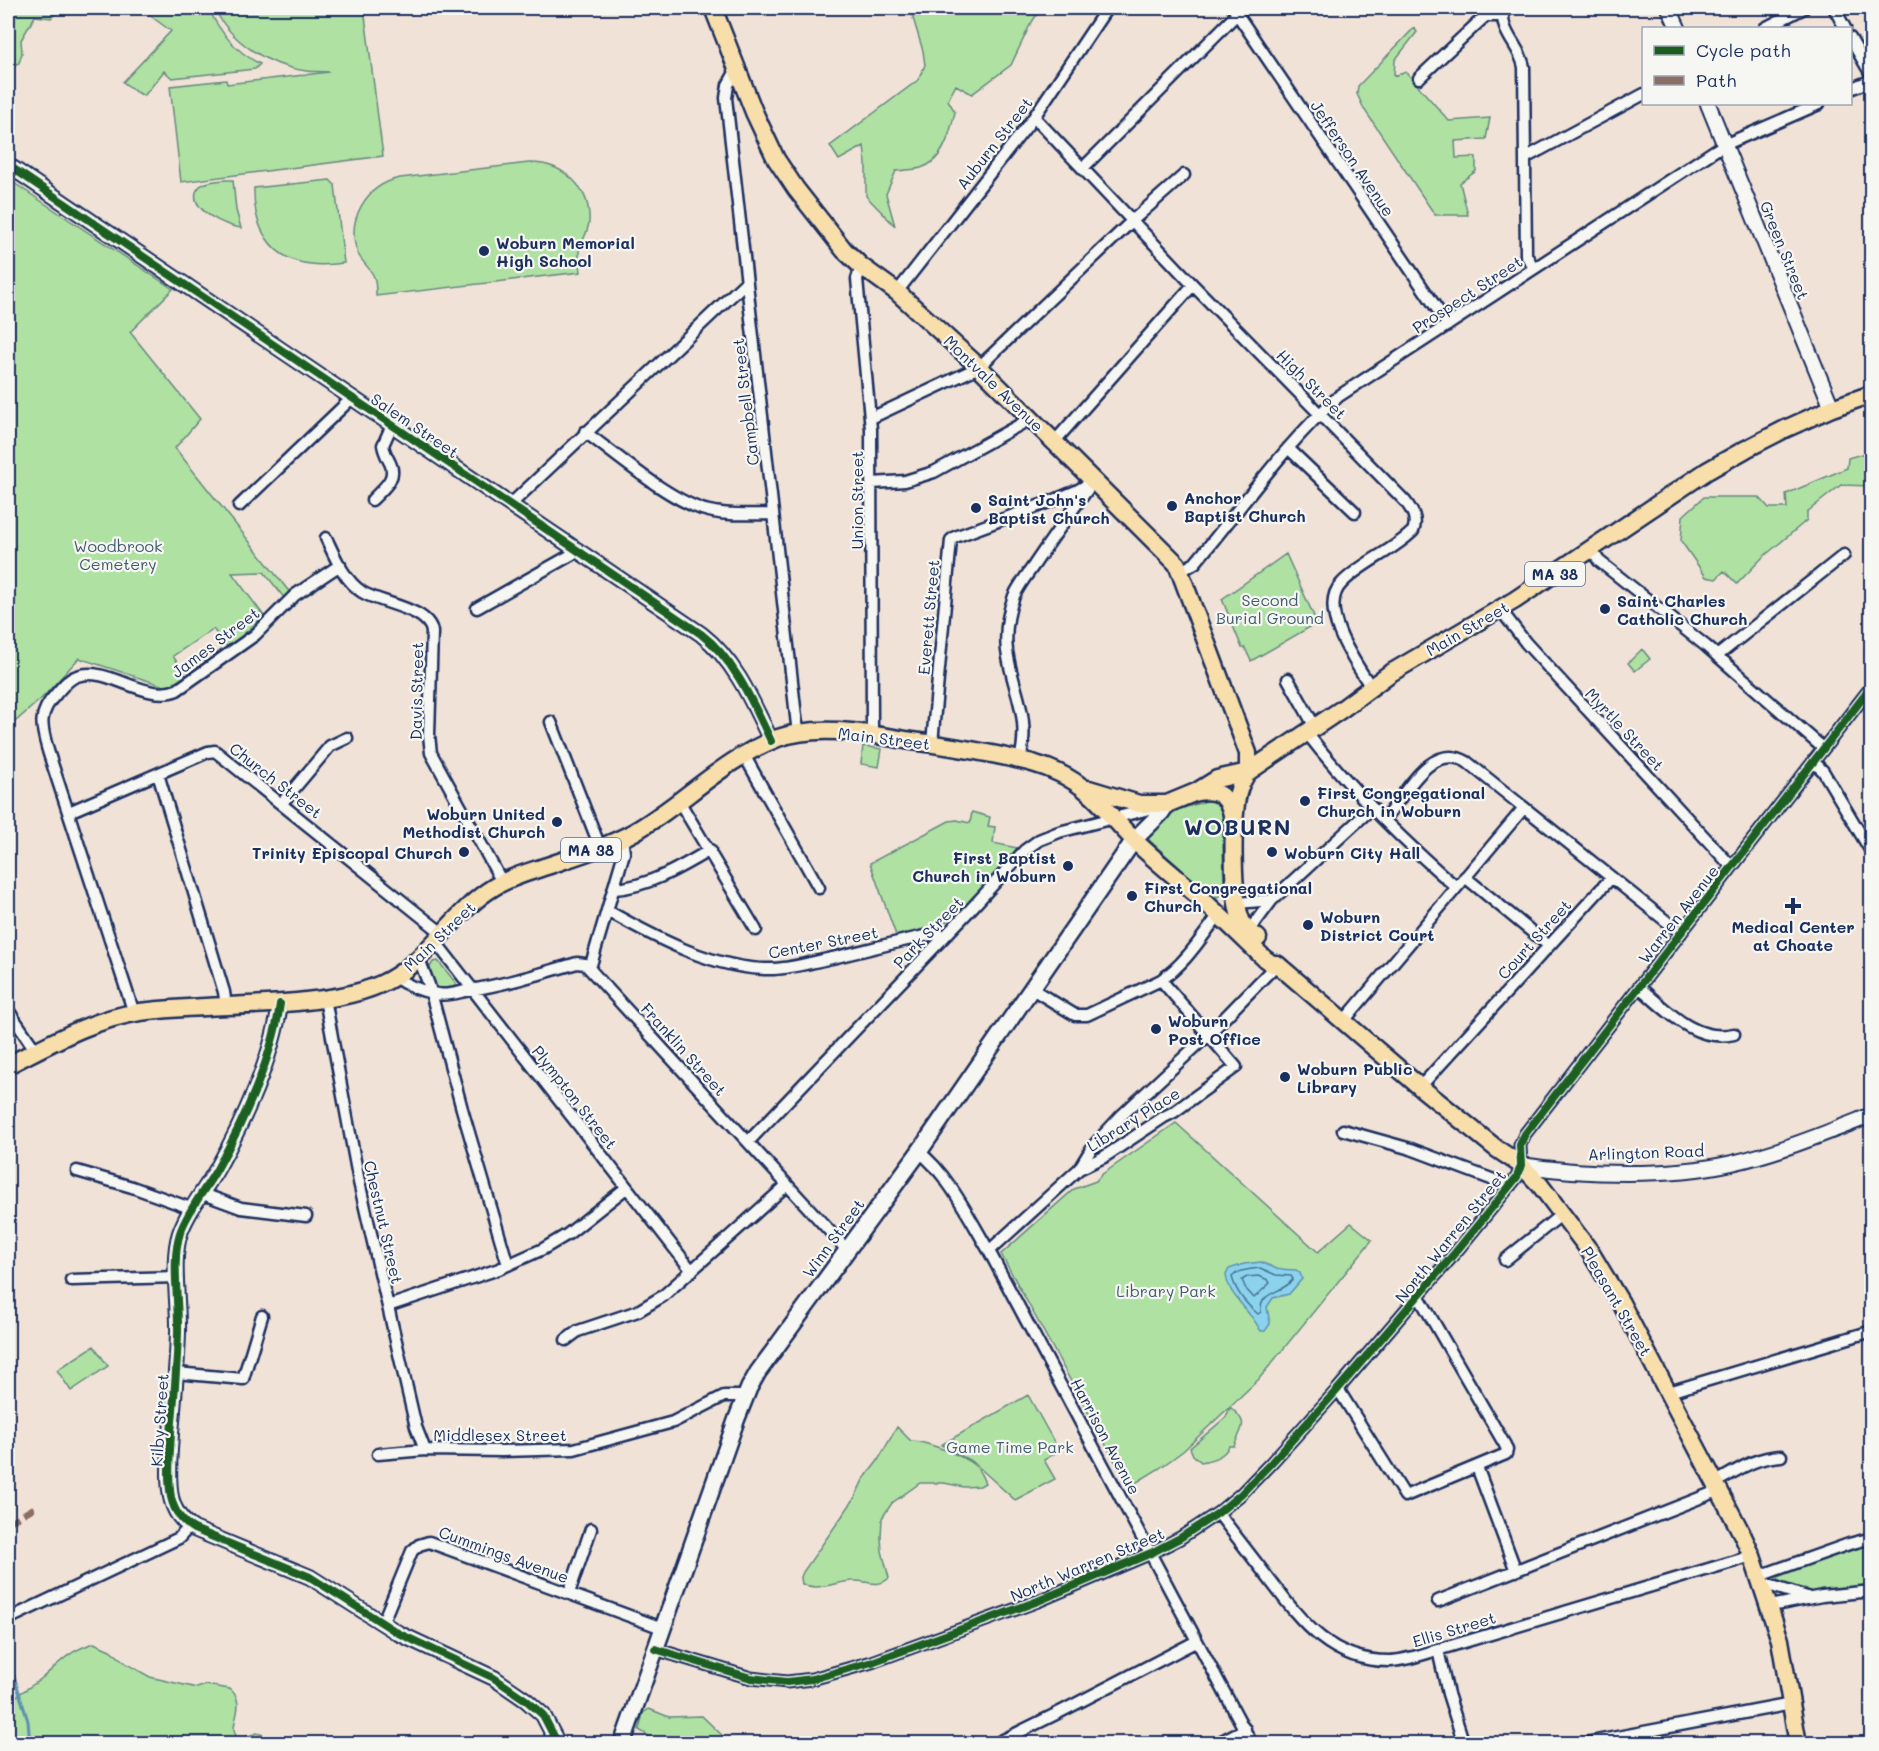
<svg xmlns="http://www.w3.org/2000/svg" width="1879" height="1751" viewBox="0 0 1879 1751" font-family="Mali,sans-serif">
<style>
.green{fill:#afe1a2;stroke:#658880;stroke-width:1.5}
.water{fill:#8bd3ec;stroke:#5e91b3;stroke-width:1.5}
.lines{fill:none;stroke-linecap:round;stroke-linejoin:round}
.shore{stroke:#487197;stroke-width:1.5}
.stream{stroke:#5e91b3;stroke-width:3}
.minor-casing{stroke:#1b2f5e;stroke-width:15}
.tertiary-casing{stroke:#1b2f5e;stroke-width:18}
.secondary-casing{stroke:#1b2f5e;stroke-width:20}
.primary-casing{stroke:#1b2f5e;stroke-width:21}
.minor{stroke:#f6f6f2;stroke-width:10}
.tertiary{stroke:#f6f6f2;stroke-width:14}
.secondary{stroke:#f6f6f2;stroke-width:15}
.primary{stroke:#f8deab;stroke-width:16}
.quiet{stroke:#8d6e63;stroke-width:6;stroke-dasharray:12 6;stroke-linecap:butt}
.cycleway-casing{stroke:#f6f6f2;stroke-width:11}
.cycleway{stroke:#1b5e20;stroke-width:8}
.poi-dot{fill:#1b2f5e;stroke:#f6f6f2;stroke-width:2}
.labels{text-anchor:middle;dominant-baseline:central;stroke-width:4.5;stroke-linejoin:round;paint-order:stroke}
.shield{fill:#f6f6f2;stroke:#5d6b8a;stroke-width:1.5}
.shield-label{font-size:15px;font-weight:bold;fill:#1b2f5e}
.street-label{font-size:16px;fill:#1b2f5e;stroke:#f6f6f2}
.poi-label{font-size:16px;font-weight:bold;fill:#1b2f5e;stroke:#f6f6f2;text-anchor:start}
.park-label{font-size:16px;fill:#405c6f;stroke:#f6f6f2}
.district-label{font-size:22px;font-weight:bold;letter-spacing:1.5px;fill:#1b2f5e;stroke:#f6f6f2}
</style>
<rect width="100%" height="100%" fill="#f1e2d7"/>
<filter id="ink" filterUnits="userSpaceOnUse"><feTurbulence type="fractalNoise" baseFrequency=".0167" numOctaves="2"/><feDisplacementMap in="SourceGraphic" scale="12" xChannelSelector="R" yChannelSelector="G"/><feConvolveMatrix kernelMatrix="1 2 1 2 8 2 1 2 1" color-interpolation-filters="sRGB"/></filter>
<g filter="url(#ink)">
<path class="green" d="M8 8H61L51 18 35 16 21 40 22 53 19 63 8 67Z
M144 8H208C220 32 235 51 260 64L255 69 172 78 164 71 144 96 133 90 123 82 171 31 152 17Z
M214 8H364L383 156 181 182 170 86 226 80 227 84 329 72C322 71 313 72 306 71 268 66 231 42 214 8Z
M910 8H1041L1030 25 1011 65 972 94 956 85 948 100 955 112C950 133 944 161 921 168 913 170 904 170 896 171L886 194 895 226 866 196V164L864 146 839 160 830 146 918 80 925 65 923 51Z
M1414 28 1417 32 1395 60 1394 76 1406 72 1449 121 1490 118 1486 139 1455 141 1456 158 1476 157V171L1460 183 1468 215H1435L1364 109 1357 94 1358 86Z
M529 163C562 162 591 187 589 222 588 234 579 245 579 253 579 259 580 266 581 272L376 296C376 290 376 282 374 277 371 269 362 262 358 254 345 220 366 185 400 178Z
M8 179 173 289 130 332 200 419 175 448 291 594 285 599 264 572 232 573 264 616 228 648 213 629 173 656 186 676 167 687 79 658 42 698 8 728Z
M225 180H233L236 210 241 228C226 226 191 211 196 192 197 190 199 186 202 185 208 181 218 181 225 180Z
M330 180 335 185 344 263C333 264 322 266 311 264 270 260 253 226 254 188Z
M1871 451V486L1841 485 1807 512V520L1762 558 1737 584 1724 571 1716 579 1706 577 1681 541 1683 516 1704 497H1759L1769 508H1787L1786 494 1847 468 1848 458Z
M1286 554 1317 623 1251 661 1245 648H1242L1222 599Z
M1642 649 1650 659 1635 671 1628 663Z
M863 746 882 749 879 767 861 764Z
M1213 799 1218 800 1222 809 1224 891 1223 894 1217 897 1210 895 1148 839 1150 831 1177 810Z
M972 812 990 817 988 826 995 827 993 843 1017 848 995 875 956 916 947 921 897 938 870 863 949 821 957 820 970 823Z
M438 961 456 983 453 989 435 990 428 970 433 962Z
M1176 1123 1318 1252 1351 1223 1372 1240 1258 1380 1183 1451 1160 1468 1129 1487 1001 1254 1074 1189 1096 1181 1101 1175Z
M94 1346 108 1366 71 1391 57 1370Z
M1028 1395 1059 1451 1044 1460 1055 1479 1015 1500 973 1462 941 1445Z
M1230 1407C1250 1424 1242 1426 1234 1446H1229C1224 1457 1212 1460 1201 1462L1193 1455 1190 1448 1226 1417Z
M897 1427 911 1441C925 1441 965 1456 975 1466 980 1470 982 1477 985 1483L980 1486 964 1487 944 1483H920L892 1503 882 1518 881 1537 882 1551 889 1578C877 1589 867 1580 853 1581 836 1581 819 1592 802 1584L801 1577 803 1572 854 1499 863 1480 877 1462Z
M1871 1544V1587L1810 1593 1797 1591 1778 1580V1578L1784 1573Z
M94 1643 110 1650 127 1664 150 1677 197 1688 206 1685 230 1689C250 1706 224 1727 239 1739L257 1733 263 1735 271 1743H8V1703C18 1693 31 1687 42 1678 63 1660 67 1652 94 1643Z
M649 1709 669 1717 702 1716 730 1743H670L655 1740 639 1730 643 1713Z"/>
<path class="water" d="M1261 1262 1277 1269 1296 1270 1300 1273 1302 1279 1289 1294 1273 1298 1267 1307 1270 1324 1265 1331H1261C1257 1325 1254 1319 1249 1314 1240 1301 1228 1292 1226 1275L1229 1269 1244 1264Z"/>
<g class="lines">
<path class="shore" d="M1260 1268 1276 1275 1291 1276 1293 1279C1284 1294 1259 1290 1261 1312L1258 1314C1247 1305 1236 1292 1232 1277 1238 1270 1251 1269 1260 1268Z
M1259 1276 1268 1280 1270 1283 1254 1298 1246 1289 1242 1280 1247 1277Z"/>
<path class="stream" d="M8 1657 28 1721 30 1744"/>
<g class="minor-casing">
<path id="minor" d="M1233 8 1448 325
M1504 8C1498 32 1520 45 1524 67L1526 255 1534 268
M1834 8 1845 28
M1765 28 1804 8
M1850 38 1872 76
M737 69 728 85 726 98 798 734
M1419 78 1482 19 1486 16H1503
M1850 89 1872 80
M1034 117 1193 285 1405 501C1412 510 1418 519 1413 531 1392 552 1362 562 1342 583 1316 608 1356 664 1371 687
M1525 158 1644 94
M1083 168 1243 8
M861 266 857 279 871 429 872 735
M897 292 1034 117 1107 8
M871 418 979 367 1132 221 1184 175
M585 432C617 455 672 503 709 511 730 516 752 514 773 514
M1055 441 1193 285
M1288 448 1355 512
M872 483 905 481 934 472 1032 418
M372 500C382 489 398 479 390 463 387 457 384 452 383 445L392 425
M510 505 746 282
M239 506 352 398
M326 538C335 557 344 580 362 592 381 604 429 608 432 632L429 735 431 753 502 882
M1591 549 1599 561 1706 646 1823 748
M1181 571 1195 563C1242 507 1284 445 1339 396L1714 151 1724 145 1819 104
M477 608 578 551
M1500 609 1526 643 1732 867
M1717 656 1844 555
M1288 679 1315 727
M551 722 600 847
M1306 732C1350 789 1402 840 1456 887
M932 743 951 540 955 537 1057 499 1076 491 1094 481
M744 755 819 888
M1020 760C1031 714 1013 693 1007 651 1005 634 1008 613 1014 596 1019 585 1027 575 1034 565 1052 538 1071 512 1090 486
M1813 761 1823 771 1872 853
M158 774 224 992 226 1006
M679 801 756 930
M282 803 330 746 347 738
M69 812 208 752 215 751 442 933
M1384 820C1404 797 1430 740 1467 762L1681 933
M1465 877 1548 945
M614 889C648 887 681 867 710 850
M1237 903 1272 900 1372 808
M608 911C656 938 717 971 774 969 793 968 813 962 832 958 866 950 900 941 934 934L945 936
M1249 931 1272 900
M435 941 692 1271
M419 959 429 985 462 1109 508 1265
M590 968 624 853 622 838
M395 977C408 987 422 991 437 994 447 996 456 993 465 991 503 985 540 974 577 963L585 964 847 1250
M1161 980C1186 1009 1211 1038 1236 1067L1174 1112 1164 1117 1104 1157 1079 1169 1093 1146 1121 1116 1208 1035 1277 964
M1639 987C1667 1010 1694 1043 1734 1034
M1032 989 1075 1015H1087L1161 980C1185 964 1201 938 1218 916
M325 999 359 1182 416 1427 425 1450
M8 1010 36 1051
M134 1013 49 754C42 729 36 715 56 694 62 687 68 679 77 676 107 665 145 703 177 690L255 635 295 595 340 565
M1343 1022 1523 809
M1420 1087 1611 878
M1343 1130 1411 1149 1510 1186
M748 1142 969 911 1025 850 1039 840 1059 832 1149 809
M919 1152C947 1172 971 1221 989 1251L1252 1744
M77 1171 132 1187 193 1209
M203 1194 241 1208 306 1216
M989 1251 1079 1169
M1505 1260 1562 1214
M71 1280 177 1277
M388 1306 499 1269 543 1249 568 1234 626 1188
M566 1340 578 1331 638 1311 663 1296 787 1185
M176 1373 243 1379 262 1316
M1338 1389 1405 1496 1506 1454 1507 1450 1505 1445 1418 1295
M1669 1392 1872 1331
M378 1454 425 1450 502 1451 574 1449 673 1422 724 1396H746
M1477 1467 1516 1571
M1716 1482C1740 1469 1753 1458 1781 1456
M1218 1513C1235 1535 1252 1557 1269 1579 1301 1621 1330 1661 1389 1661 1404 1661 1420 1655 1434 1651L1752 1556
M1759 1576 1849 1544 1872 1538
M1762 1583 1807 1597
M569 1593 591 1529
M1438 1601 1720 1490
M1770 1606 1822 1596 1872 1591
M8 1619 179 1538 190 1526
M382 1624 412 1551 419 1545 429 1542 662 1628
M655 1649 751 1678 787 1682 812 1679 872 1662 1038 1601 1151 1553 1180 1538 1218 1513 1241 1494 1271 1463 1338 1389 1454 1254 1517 1177 1521 1165 1520 1145 1525 1134 1872 686
M1438 1650 1448 1694 1464 1744
M995 1744 1062 1711 1197 1641
M1216 1744 1245 1729
M1580 1744 1792 1704"/>
</g>
<g class="tertiary-casing">
<path id="tertiary" d="M1669 8 1678 28
M1708 104 1832 408
M8 165 701 634C735 660 753 703 771 741
M280 1004C273 1056 243 1123 217 1169 205 1190 188 1210 180 1233 171 1260 179 1303 178 1333 177 1366 174 1400 171 1433 170 1454 167 1476 171 1497 174 1511 182 1522 194 1529L310 1577 398 1633 494 1678 526 1700 543 1715 558 1744
M1521 1165C1584 1175 1670 1177 1732 1163 1780 1152 1826 1133 1872 1115"/>
</g>
<g class="secondary-casing">
<path id="secondary" d="M622 1744 737 1418 749 1388 758 1372 919 1152 1134 840 1161 813 1167 804"/>
</g>
<g class="primary-casing">
<path id="primary" d="M713 8 754 112 776 159 796 189 844 250 861 266 897 292 979 367 1177 564 1248 753V772
M1248 772C1243 779 1240 785 1238 793 1232 819 1231 898 1242 922 1245 929 1252 933 1258 938
M1089 789 1139 804H1167L1196 792 1217 779 1248 772 1342 709 1389 674 1515 600 1707 471 1746 449 1785 429 1832 408 1872 394
M1197 792C1220 789 1228 796 1233 818
M8 1065C50 1044 92 1019 140 1012 192 1005 245 1007 297 1002 326 999 354 996 381 984 428 963 451 913 494 887 510 877 529 872 547 866 576 856 607 847 634 832 683 804 723 759 778 738 817 724 865 733 905 740 936 744 967 749 997 755 1019 760 1039 763 1059 773 1093 789 1107 813 1133 839 1153 859 1176 877 1198 896 1221 916 1243 938 1265 959L1272 964H1277L1420 1087 1497 1149 1521 1165 1540 1185 1589 1250 1621 1303 1742 1534 1752 1556 1780 1640 1798 1744"/>
</g>
<use href="#minor" class="minor"/>
<use href="#tertiary" class="tertiary"/>
<use href="#secondary" class="secondary"/>
<use href="#primary" class="primary"/>
<path class="quiet" d="M8 1523 39 1505"/>
<g class="cycleway-casing">
<path id="cycleway" d="M8 165 701 634C735 660 753 703 771 741
M280 1004C273 1056 243 1123 217 1169 205 1190 188 1210 180 1233 171 1260 179 1303 178 1333 177 1366 174 1400 171 1433 170 1454 167 1476 171 1497 174 1511 182 1522 194 1529L310 1577 398 1633 494 1678 526 1700 543 1715 558 1744
M655 1649 751 1678 787 1682 812 1679 872 1662 1038 1601 1151 1553 1180 1538 1218 1513 1241 1494 1271 1463 1338 1389 1454 1254 1517 1177 1521 1165 1520 1145 1525 1134 1872 686"/>
</g>
<use href="#cycleway" class="cycleway"/>
</g>
</g>
<g class="poi-dot">
<circle cx="484" cy="251" r="6"/>
<circle cx="1172" cy="506" r="6"/>
<circle cx="976" cy="508" r="6"/>
<circle cx="1605" cy="609" r="6"/>
<circle cx="1305" cy="801" r="6"/>
<circle cx="557" cy="822" r="6"/>
<circle cx="464" cy="852" r="6"/>
<circle cx="1272" cy="852" r="6"/>
<circle cx="1068" cy="866" r="6"/>
<circle cx="1132" cy="896" r="6"/>
<path d="M1790 897h6v6h6v6h-6v6h-6v-6h-6v-6h6z"/>
<circle cx="1308" cy="925" r="6"/>
<circle cx="1156" cy="1029" r="6"/>
<circle cx="1285" cy="1077" r="6"/>
</g>
<g class="labels">
<g class="shield">
<rect x="1525" y="562" width="60" height="24" rx="4.5"/>
<rect x="561" y="838" width="60" height="24" rx="4.5"/>
</g>
<g class="shield-label">
<text x="1555" y="574">MA 38</text>
<text x="591" y="850">MA 38</text>
</g>
<g class="street-label">
<text transform="translate(994 143) rotate(-52)">Auburn Street</text>
<text transform="translate(1353 158) rotate(56)">Jefferson Avenue</text>
<text transform="translate(1785 250) rotate(68)">Green Street</text>
<text transform="translate(1467 294) rotate(-33)">Prospect Street</text>
<text transform="translate(994 383) rotate(44)">Montvale Avenue</text>
<text transform="translate(1312 384) rotate(45)">High Street</text>
<text transform="translate(745 402) rotate(-97)">Campbell Street</text>
<text transform="translate(415 425) rotate(34)">Salem Street</text>
<text transform="translate(856 500) rotate(-90)">Union Street</text>
<text transform="translate(928 617) rotate(-85)">Everett Street</text>
<text transform="translate(1467 628) rotate(-30)">Main Street</text>
<text transform="translate(215 642) rotate(-37)">James Street</text>
<text transform="translate(416 691) rotate(-89)">Davis Street</text>
<text transform="translate(1625 729) rotate(47)">Myrtle Street</text>
<text transform="translate(884 738) rotate(7)">Main Street</text>
<text transform="translate(276 780) rotate(38)">Church Street</text>
<text transform="translate(1678 914) rotate(-52)">Warren Avenue</text>
<text transform="translate(928 932) rotate(-46)">Park Street</text>
<text transform="translate(439 936) rotate(-44)">Main Street</text>
<text transform="translate(1534 939) rotate(-48)">Court Street</text>
<text transform="translate(823 942) rotate(-11)">Center Street</text>
<text transform="translate(684 1049) rotate(48)">Franklin Street</text>
<text transform="translate(575 1097) rotate(52)">Plympton Street</text>
<text transform="translate(1133 1119) rotate(-32)">Library Place</text>
<text transform="translate(1646 1152) rotate(-2)">Arlington Road</text>
<text transform="translate(384 1222) rotate(77)">Chestnut Street</text>
<text transform="translate(1450 1236) rotate(-51)">North Warren Street</text>
<text transform="translate(833 1238) rotate(-54)">Winn Street</text>
<text transform="translate(1617 1301) rotate(60)">Pleasant Street</text>
<text transform="translate(159 1420) rotate(-86)">Kilby Street</text>
<text x="500" y="1434">Middlesex Street</text>
<text transform="translate(1106 1436) rotate(62)">Harrison Avenue</text>
<text transform="translate(504 1554) rotate(20)">Cummings Avenue</text>
<text transform="translate(1087 1564) rotate(-23)">North Warren Street</text>
<text transform="translate(1454 1629) rotate(-17)">Ellis Street</text>
</g>
<g class="poi-label">
<text x="496" y="242">Woburn Memorial<tspan x="496" dy="18">High School</tspan></text>
<text x="1184" y="497">Anchor<tspan x="1184" dy="18">Baptist Church</tspan></text>
<text x="988" y="499">Saint John's<tspan x="988" dy="18">Baptist Church</tspan></text>
<text x="1617" y="600">Saint Charles<tspan x="1617" dy="18">Catholic Church</tspan></text>
<text x="1317" y="792">First Congregational<tspan x="1317" dy="18">Church in Woburn</tspan></text>
<text x="545" y="813" text-anchor="end">Woburn United<tspan x="545" dy="18">Methodist Church</tspan></text>
<text x="452" y="852" text-anchor="end">Trinity Episcopal Church</text>
<text x="1284" y="852">Woburn City Hall</text>
<text x="1056" y="857" text-anchor="end">First Baptist<tspan x="1056" dy="18">Church in Woburn</tspan></text>
<text x="1144" y="887">First Congregational<tspan x="1144" dy="18">Church</tspan></text>
<text x="1320" y="916">Woburn<tspan x="1320" dy="18">District Court</tspan></text>
<text x="1793" y="926" text-anchor="middle">Medical Center<tspan x="1793" dy="18">at Choate</tspan></text>
<text x="1168" y="1020">Woburn<tspan x="1168" dy="18">Post Office</tspan></text>
<text x="1297" y="1068">Woburn Public<tspan x="1297" dy="18">Library</tspan></text>
</g>
<g class="park-label">
<text x="118" y="545">Woodbrook<tspan x="118" dy="18">Cemetery</tspan></text>
<text x="1270" y="599">Second<tspan x="1270" dy="18">Burial Ground</tspan></text>
<text x="1166" y="1290">Library Park</text>
<text x="1010" y="1446">Game Time Park</text>
</g>
<g class="district-label">
<text x="1238" y="826">WOBURN</text>
</g>
</g>
<rect width="1879" height="1751" fill="none" stroke="#f6f6f2" stroke-width="30"/>
<rect x="15" y="15" width="1849" height="1721" fill="none" stroke="#1b2f5e" stroke-width="2" filter="url(#ink)"/>
<rect x="1642" y="27" width="210" height="78" fill="#f6f6f2" stroke="#9ea6b7" stroke-width="1.5"/>
<rect x="1654" y="46" width="30" height="9" fill="#1b5e20" stroke="#9ea6b7" stroke-width="1.5"/>
<text x="1696" y="57" font-size="18" fill="#1b2f5e">Cycle path</text>
<rect x="1654" y="76" width="30" height="9" fill="#8d6e63" stroke="#9ea6b7" stroke-width="1.5"/>
<text x="1696" y="87" font-size="18" fill="#1b2f5e">Path</text>
</svg>
